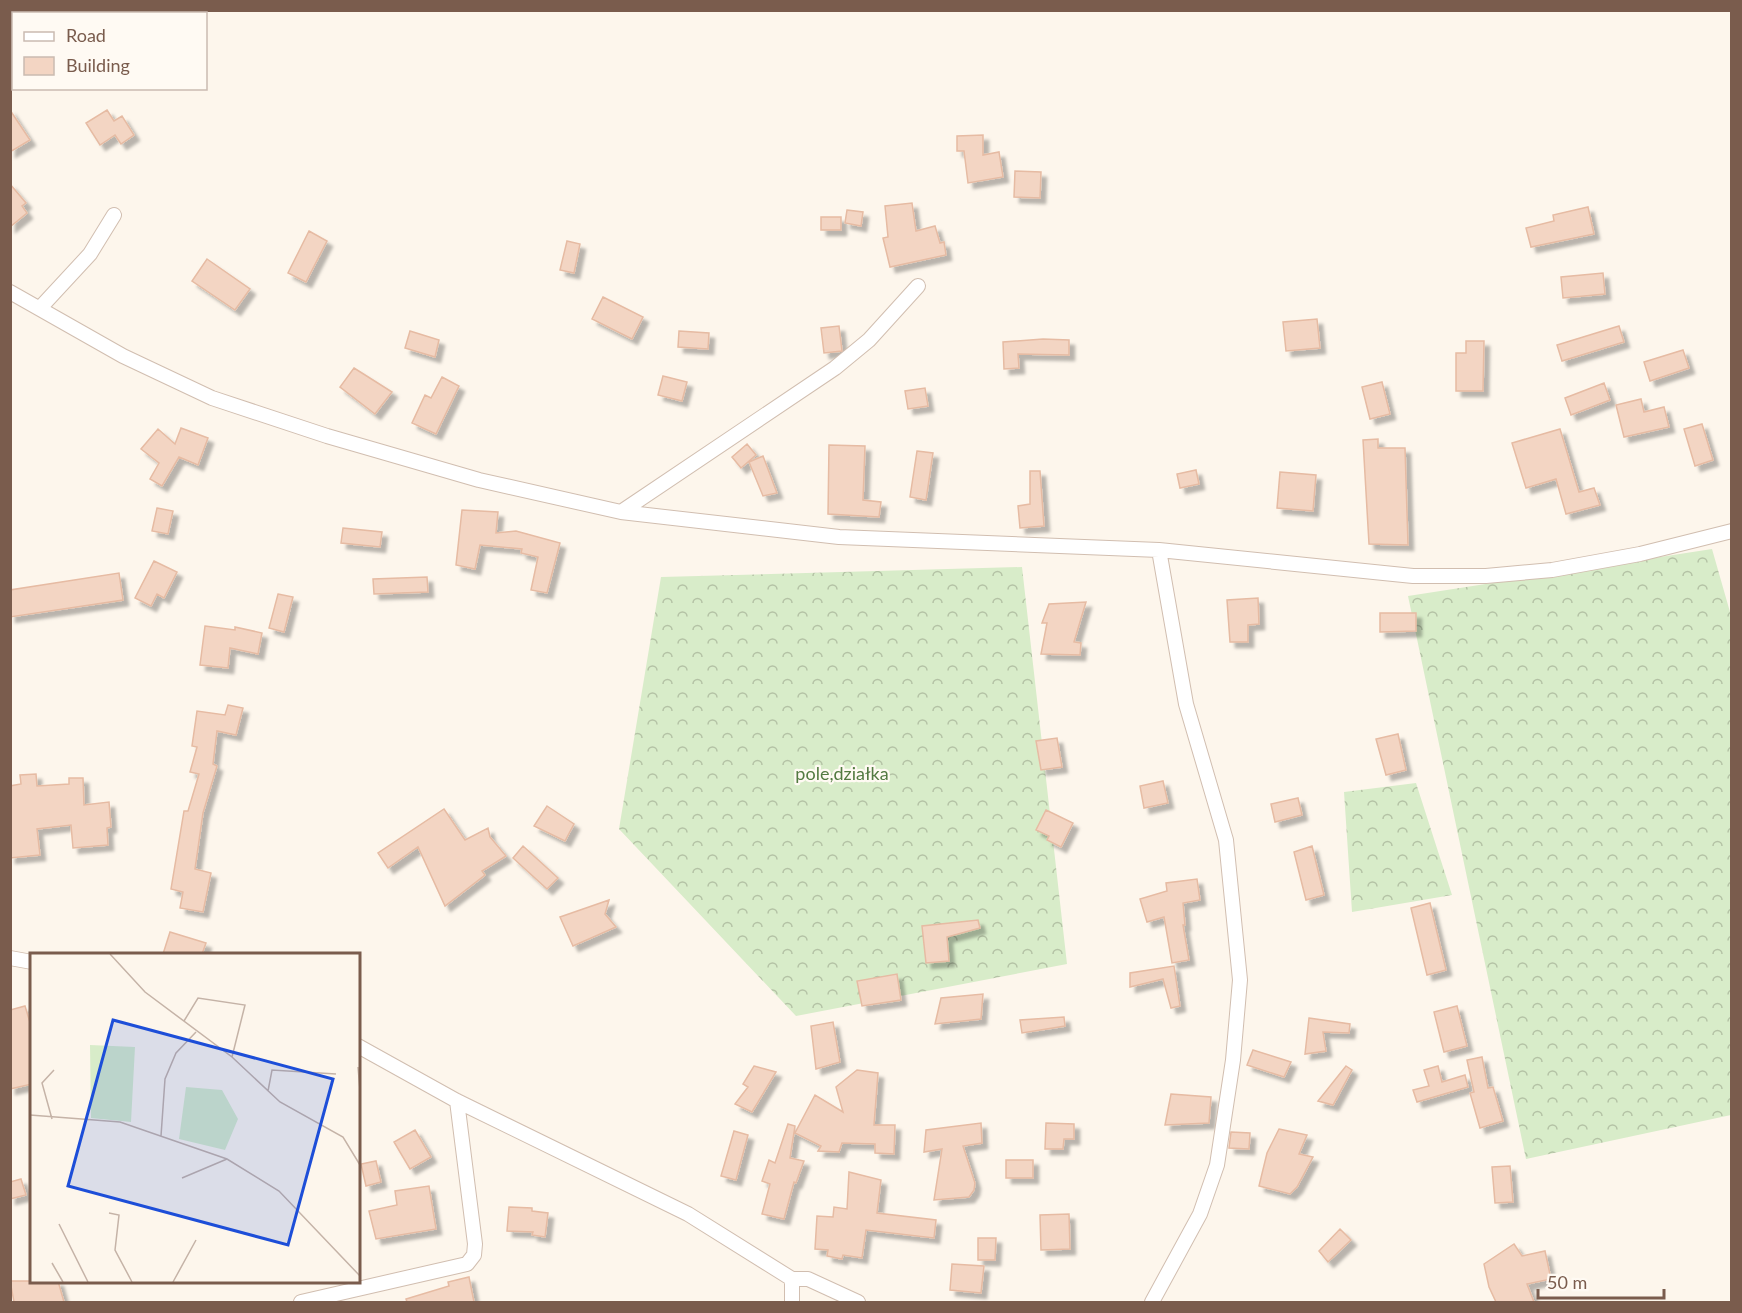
<svg xmlns="http://www.w3.org/2000/svg" width="1742" height="1313" viewBox="0 0 1742 1313" font-family="Lato,sans-serif">
<style>
.forest{fill:url(#forest-crowns)}
.building{fill:#f3d5c3;stroke:#e6bba3;stroke-width:1.5;filter:url(#shadow)}
.lines{fill:none;stroke-linecap:round;stroke-linejoin:round}
.street-casing{stroke:#d1beb0;stroke-width:16}
.street{stroke:#fff;stroke-width:14}
.labels{text-anchor:middle;dominant-baseline:central;stroke-width:4.5;stroke-linejoin:round;paint-order:stroke}
.park-label{font-size:18px;fill:#537a41;stroke:#fffaf3}
.inset-road{fill:none;stroke:#c5b3a7;stroke-width:1.5}
.view{fill:#1d4ed8;fill-opacity:0.15;stroke:#1d4ed8;stroke-width:3}
.inset-edge{fill:none;stroke:#7a5c4d;stroke-width:3}
</style>
<defs>
<pattern id="forest-crowns" width="20" height="18" patternUnits="userSpaceOnUse" patternTransform="scale(1.5)"><rect width="20" height="18" fill="#d8ecc9"/><path d="M2 6a3 3 0 1 1 6 0M12 15a3 3 0 1 1 6 0" fill="none" stroke="#b4c2a5"/></pattern>
<filter id="shadow"><feDropShadow dx="5.5" dy="5.5" stdDeviation="1.5" flood-color="#0004"/></filter>
</defs>
<rect width="100%" height="100%" fill="#fdf6ec"/>
<path class="forest" d="M1712 549 1732 619 1731 1115 1526 1159 1408 596Z
M1022 567 1067 964 796 1016 619 829 661 577Z
M1416 783 1452 895 1352 912 1344 792Z"/>
<path class="building" d="M10 110 30 140 10 152Z
M107 110 114 121 122 116 134 135 121 144 115 135 100 145 86 123Z
M983 135V155L999 152 1003 177 968 183 964 151H957V136Z
M1015 171 1041 172 1040 198 1014 197Z
M10 184 26 203 22 206 27 213 10 227Z
M912 203 916 231 935 226 940 243 944 242 946 255 890 267 883 238 888 237 885 206Z
M1588 207 1594 234 1531 247 1526 228 1554 221 1553 215Z
M847 210 863 212 861 226 845 223Z
M821 217H841V230H821Z
M309 231 327 241 306 282 288 273Z
M567 241 580 244 574 273 560 270Z
M207 259 250 289 235 310 192 281Z
M1603 273 1605 294 1563 298 1561 277Z
M603 297 643 317 632 339 592 319Z
M1317 319 1320 348 1286 351 1283 322Z
M839 326 842 351 824 353 821 328Z
M1619 326 1624 342 1562 361 1557 345Z
M410 331 439 340 435 357 405 348Z
M679 331 709 333 708 349 678 347Z
M1043 339 1069 340V355L1018 354 1019 368 1004 369 1003 342Z
M1466 341H1484L1483 391H1456V353H1466Z
M1683 350 1689 368 1650 381 1644 362Z
M354 368 392 392 375 414 340 387Z
M663 376 687 382 682 401 658 395Z
M442 377 459 386 436 434 412 423 425 395 431 398Z
M1382 382 1390 414 1370 419 1362 387Z
M1604 383 1610 400 1571 415 1565 398Z
M925 388 928 406 908 409 905 391Z
M1641 399 1644 412 1664 407 1669 427 1624 437 1616 405Z
M1702 424 1713 460 1695 466 1684 429Z
M181 428 208 438 198 465 179 457 162 486 150 479 159 463 141 449 158 429 175 444Z
M1560 429 1579 492 1594 488 1600 505 1566 514 1556 479 1526 488 1512 443Z
M1378 439V448H1405L1408 545 1369 544 1363 440Z
M747 444 756 455 741 468 732 457Z
M829 445 865 446 863 500 881 502 879 517 828 514Z
M917 451 933 453 926 500 910 497Z
M763 456 777 493 763 496 749 462Z
M1196 470 1199 484 1180 488 1177 474Z
M1030 471H1040L1044 526 1020 528 1018 506 1030 504Z
M1280 472 1316 475 1313 511 1277 508Z
M157 508 173 511 168 534 152 531Z
M462 510 498 512 496 533 516 531 560 543 547 593 531 590 538 557 521 553 522 549 480 545 475 569 456 565Z
M343 528 382 532 380 547 341 543Z
M154 561 177 572 164 598 157 594 151 606 135 598Z
M119 573 123 600 10 617V590Z
M427 577 428 592 374 594 373 579Z
M278 594 293 597 284 632 269 628Z
M1258 598 1259 624 1248 625V642H1230L1227 600Z
M1086 602 1074 642 1081 643 1080 655 1041 654 1047 623H1042L1049 604Z
M1380 613H1416V631L1380 632Z
M205 626 235 630V627L262 633 258 654 230 648 228 668 200 665Z
M228 705 243 708 236 735 217 731 213 764 217 766 203 813 195 869 211 873 203 912 180 908 183 892 171 889 184 811H188L199 774 190 772 197 747 192 746 197 711 225 715Z
M1398 734 1406 770 1386 775 1376 739Z
M1057 738 1062 767 1041 770 1036 741Z
M36 774 37 786 69 784V778H83L84 805 109 802 111 827 107 828 108 845 73 848 71 825 37 829 40 855 10 858V786L21 784 20 775Z
M1163 781 1168 803 1144 808 1140 786Z
M1298 798 1302 815 1275 822 1271 804Z
M547 806 574 824 565 841 534 826Z
M444 809 465 840 488 828 490 837 506 856 482 871 485 875 445 906 418 847 388 868 378 853Z
M1046 810 1073 823 1061 847 1047 840 1049 836 1036 830Z
M523 846 558 878 547 889 513 858Z
M1312 846 1324 895 1306 900 1294 852Z
M1197 879 1200 900 1183 903 1185 925H1183L1189 960 1172 963 1164 917 1147 922 1140 899 1167 891 1166 883Z
M609 900 605 914 616 927 573 946 560 917Z
M1430 903 1446 970 1427 975 1411 908Z
M978 920 980 928 947 937 949 961 926 963 922 926Z
M170 932 206 943 202 954H163Z
M1174 966 1180 1006 1171 1008 1163 979 1130 987V973Z
M897 974 901 1000 862 1006 857 981Z
M983 994 981 1019 935 1024 941 998Z
M25 1006 32 1029V1084L10 1089V1010Z
M1457 1006 1467 1046 1444 1052 1434 1012Z
M1064 1017 1065 1026 1022 1033 1020 1020Z
M1309 1018 1350 1024 1349 1033 1323 1032 1326 1051 1305 1054Z
M833 1022 840 1062 816 1069 811 1026Z
M1253 1050 1291 1062 1284 1077 1247 1065Z
M1482 1057 1488 1088 1493 1087 1503 1121 1480 1128 1470 1093 1474 1092 1467 1060Z
M754 1066 776 1072 752 1112 735 1104 748 1087 743 1084Z
M1346 1066 1352 1070 1333 1105 1318 1101Z
M1438 1066 1442 1082 1465 1075 1468 1087 1417 1102 1413 1090 1429 1086 1424 1070Z
M857 1070 878 1073 874 1125H895L894 1154 875 1153V1144L842 1143 839 1152 818 1151 821 1146 795 1133 815 1095 843 1112 836 1087Z
M1171 1094 1211 1097 1209 1123 1165 1125Z
M981 1123 982 1143 963 1146 975 1183 974 1190 969 1197 934 1200 942 1149 924 1152 926 1130Z
M1046 1123 1074 1124V1139H1064L1063 1149H1045Z
M788 1124 795 1126 790 1158 804 1161 796 1183 794 1182 784 1219 762 1214 770 1184 762 1181 769 1160 775 1163Z
M1279 1129 1307 1135 1299 1154 1313 1157 1297 1187 1290 1194 1259 1186 1267 1153Z
M415 1130 431 1157 410 1169 394 1142Z
M734 1131 748 1135 736 1180 721 1176Z
M1231 1132 1250 1133 1249 1149 1229 1148Z
M1006 1160H1033V1178H1006Z
M376 1161 381 1182 366 1186 361 1164Z
M1510 1166 1513 1202 1495 1203 1492 1167Z
M849 1172 881 1180 877 1213 936 1220 934 1238 866 1230 862 1258 843 1255 842 1259 827 1256 828 1250 815 1249 817 1216 833 1217 834 1207 847 1209Z
M21 1179 26 1195 10 1199V1182Z
M429 1186 436 1229 376 1239 369 1211 397 1205 395 1191Z
M509 1207 532 1208V1211L548 1213 545 1237 532 1235 533 1232 507 1231Z
M1069 1214 1070 1249 1041 1250 1040 1215Z
M1340 1229 1351 1240 1328 1262 1319 1251Z
M978 1238H996L995 1260H978Z
M1514 1244 1522 1256 1545 1251 1551 1279 1527 1284 1534 1302H1496L1489 1287 1484 1264Z
M952 1264 984 1266 981 1293 950 1290Z
M469 1277 474 1302H407L406 1299 449 1286 448 1282Z
M10 1281H58L64 1302H14Z"/>
<g class="lines">
<g class="street-casing">
<path id="street" d="M10 292 123 356 212 398 327 436 479 480 621 512 839 537 1159 550 1413 576H1486L1552 570 1640 554 1732 531
M40 308 90 254 114 215
M621 512 835 368 869 340 918 286
M10 958 32 962
M358 1046 457 1101 688 1214 792 1279H808L858 1302
M792 1279V1302
M301 1302 467 1264 474 1255 475 1244 457 1101
M1152 1302 1200 1214 1217 1165 1233 1060 1240 980 1226 840 1186 704 1159 550"/>
</g>
<use href="#street" class="street"/>
</g>
<g class="labels">
<g class="park-label">
<text x="842" y="773">pole,działka</text>
</g>
</g>
<g transform="translate(30 953)">
<rect width="330" height="330" fill="#fdf6ec"/>
<path d="M60 92 105 94 101 169 61 165ZM156 134 192 137 208 166 195 197 149 186Z" fill="#d8ecc9"/>
<path class="inset-road" d="M80 1 115 39 202 104 250 149 313 184 330 212M154 68 168 45 215 52 202 104M328 114 330 137M238 138 242 117 306 121M0 162 90 169 197 206 249 238 330 323M22 166 12 130 24 117M131 183 135 126 146 100 166 79M152 225 197 206M79 260 89 262 85 297 102 329M29 271 58 329M22 310 33 329M143 329 166 287"/>
<path class="view" d="M83 67 303 126 258 292 38 233Z"/>
<rect width="330" height="330" class="inset-edge"/>
</g>
<rect width="1742" height="1313" fill="none" stroke="#7a5c4d" stroke-width="24"/>
<rect x="12" y="12" width="195" height="78" fill="#fffaf3" stroke="#cabbb1" stroke-width="1.5"/>
<rect x="24" y="32" width="30" height="9" fill="#ffffff" stroke="#cabbb1" stroke-width="1.5"/>
<text x="66" y="42" font-size="18" fill="#7a5c4d">Road</text>
<rect x="24" y="57" width="30" height="18" fill="#f3d5c3" stroke="#cabbb1" stroke-width="1.5"/>
<text x="66" y="72" font-size="18" fill="#7a5c4d">Building</text>
<path d="M1538 1289v9h126v-9" fill="none" stroke="#7a5c4d" stroke-width="3"/>
<text x="1547" y="1289" font-size="18" fill="#7a5c4d" stroke="#fffaf3" stroke-width="4.5" paint-order="stroke">50 m</text>
</svg>
